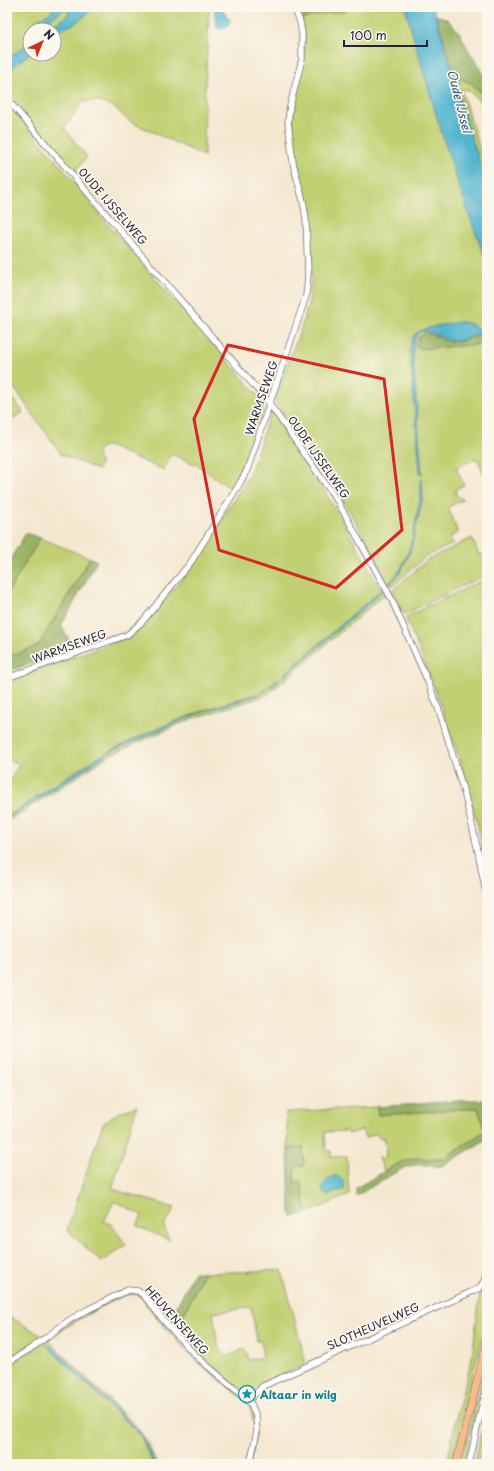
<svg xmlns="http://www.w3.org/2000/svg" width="494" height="1471" viewBox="0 0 494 1471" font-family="'Playpen Sans',sans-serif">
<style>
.green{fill:#c1d072;stroke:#727956;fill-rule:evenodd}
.forest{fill:#98b264;stroke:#5d6a50}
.water{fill:#52b6d0;stroke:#3a6c86}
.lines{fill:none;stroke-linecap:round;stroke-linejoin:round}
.stream{stroke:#52b6d0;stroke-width:1.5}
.minor-casing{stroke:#6c6770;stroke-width:7}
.major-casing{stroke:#6c6770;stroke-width:8}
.minor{stroke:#fff;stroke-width:5.5}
.major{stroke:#f7bd88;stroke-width:7}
.marked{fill:none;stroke:#d62828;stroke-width:3;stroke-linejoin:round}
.labels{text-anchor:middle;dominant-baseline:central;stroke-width:3.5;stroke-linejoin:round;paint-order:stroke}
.street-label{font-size:11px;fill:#22223b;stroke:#fbf7ec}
.culture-label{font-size:11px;font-weight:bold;fill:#0d838f;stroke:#fbf7ec;text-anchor:start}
.water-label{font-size:12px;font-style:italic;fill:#355d77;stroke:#fbf7ec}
</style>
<rect width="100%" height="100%" fill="#fbf7ec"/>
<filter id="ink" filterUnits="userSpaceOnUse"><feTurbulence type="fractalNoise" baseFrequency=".025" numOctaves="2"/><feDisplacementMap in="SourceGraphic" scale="8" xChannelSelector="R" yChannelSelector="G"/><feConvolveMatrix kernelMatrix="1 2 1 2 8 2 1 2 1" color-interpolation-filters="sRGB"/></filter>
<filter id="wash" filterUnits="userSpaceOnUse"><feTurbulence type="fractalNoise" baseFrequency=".012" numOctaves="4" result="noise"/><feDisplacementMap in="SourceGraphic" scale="16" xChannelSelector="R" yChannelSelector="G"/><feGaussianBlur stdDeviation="0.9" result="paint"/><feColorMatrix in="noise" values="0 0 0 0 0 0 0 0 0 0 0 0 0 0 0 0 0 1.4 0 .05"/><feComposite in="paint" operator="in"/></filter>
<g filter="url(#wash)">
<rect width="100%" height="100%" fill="#f5e8d1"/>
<path class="green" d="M7 7H54C49 19 33 16 31 30H30V42L10 58H7Z
M95 7H215L210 8 209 12 205 88 204 156 129 121 114 107 98 101 83 102 64 128 87 157 74 172 72 171 7 96V75L14 66 30 53V54H54V32L84 17Z
M350 7H405L437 116 478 239 487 262V475L485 476 477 458 456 468 464 485 457 488 455 494 463 500 448 507 458 533 450 537 453 544 425 557 395 584 391 586 387 584 384 579 386 577 356 522 332 483 276 403 275 399C286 361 307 325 311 286 312 275 310 264 310 252 309 236 310 220 307 204 302 179 292 155 292 130 292 91 312 58 301 19L320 14 348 9Z
M64 9 69 11C66 22 51 26 41 27L40 30H35L44 19H50Z
M457 77 472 84 487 98V108L467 89 461 90 487 172V186L459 97 456 86 459 81Z
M7 103 79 187 98 213 262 400 264 407C256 435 247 464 231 489L199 466 171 454 164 470 108 446 102 447 97 452 98 459 101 462 98 470 61 454 7 378V116L10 112 7 108Z
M7 389 23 412 7 423Z
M270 412 277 418C314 473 348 528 379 587L381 585 386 593 268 694 262 697 191 719 112 754 7 822V788L19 764 7 760V680L112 643 129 637 140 628 181 580 195 561 248 477 252 468Z
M40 538 90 558 38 646 7 657V594Z
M472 538 479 555 487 552V574L404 614 392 591 427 560Z
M487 578V873C472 784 441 699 405 617Z
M137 1106 112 1189 175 1208 164 1226 169 1240 137 1226 142 1215 114 1201 104 1222 111 1224 126 1245 101 1262 67 1230 102 1126C110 1114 124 1111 137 1106Z
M377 1107 378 1115 478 1108 485 1131 442 1159 414 1158 401 1162 384 1171 379 1158 386 1157 385 1138H379L377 1133 365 1138 362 1130 348 1134V1131L325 1132 326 1151H331V1157L347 1156 349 1195 307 1213 301 1182H294L295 1169 299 1165 304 1166 303 1147 288 1149 286 1112Z
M282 1270 306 1364 258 1386 248 1395 202 1358 176 1330 204 1273ZM251 1307 257 1341H261L263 1357 249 1360C248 1355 247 1351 242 1349L236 1353 225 1355 218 1346 213 1313Z
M487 1283V1322L474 1369 452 1464H447L457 1414 472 1358 480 1292 484 1289Z
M133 1291 139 1293 142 1295C161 1319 179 1344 202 1365 214 1375 245 1395 251 1407 260 1425 254 1445 249 1464L254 1437V1425L250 1407 236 1393 199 1363 158 1320 141 1296 136 1294 125 1295C98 1308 72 1322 48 1340L135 1425 146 1440 157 1464H7V1366L35 1348 73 1320 123 1294Z
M7 1315 42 1336 46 1335 7 1360Z
M487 1355V1372L472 1426 464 1464H460Z
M487 1408V1464H474Z"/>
<path class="forest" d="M296 7H350L344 11 320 14 301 19Z
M436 15 447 19 459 32 470 53 487 79V98L472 84 457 77 454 73Z
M424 333C434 333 441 341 451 342 460 344 466 337 475 337 479 337 483 339 487 340V344L421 349 416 345 419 337Z
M26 533 40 538 7 594V565Z
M90 558 97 561 61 626 70 641 94 633 93 640 7 672V657L38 646Z
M487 1099V1139L444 1165C437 1168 430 1165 422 1165 415 1164 409 1166 403 1168L356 1196V1188L401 1162 408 1160 422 1158 437 1160 442 1159 485 1131 478 1108 378 1115 377 1107Z
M303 1147 304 1166 299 1165 295 1169 294 1182 301 1181 307 1213 292 1217 290 1213 288 1149Z
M194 1272 204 1273 176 1330 169 1322Z"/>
<path class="water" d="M54 7H95L74 24 54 32V30H40L41 27 44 24 51 26 67 17 69 11 64 9 50 19H44L35 30H31C33 16 49 19 54 7Z
M215 7H220L230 20 229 25C215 39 214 16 215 7Z
M405 7H433L451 66 459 81V84L456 86 459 97 487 186V262C454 179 429 93 405 7Z
M30 42V53L14 66 7 75V58L10 57Z
M459 322C469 321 479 329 487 334V339C483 338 479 335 475 335 468 336 462 342 455 341 435 340 414 311 413 356L422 474 420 473 410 352C411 346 411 339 415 334 422 327 449 324 459 322Z
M420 480H422L423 497 410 552 400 573 390 584 389 583C407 567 411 543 416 520 419 506 422 494 420 480Z
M381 590 382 591 375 598 283 677 282 676Z
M278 679 280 680 264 692 258 695 197 714 114 750 7 819V817C41 794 76 769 112 750 159 725 209 708 260 693L268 688Z
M335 1176C342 1177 346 1184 344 1190L333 1192 329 1195 324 1194 322 1190C323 1182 328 1178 335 1176Z
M51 1346 141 1434 155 1464H153L140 1435 49 1348Z"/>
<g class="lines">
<path class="stream" d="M46 1343 50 1347"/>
</g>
</g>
<g filter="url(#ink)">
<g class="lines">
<g class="minor-casing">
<path id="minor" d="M7 99 269 403 338 502 390 596 428 682 441 716 465 796 478 851 487 898
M7 678 116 639 127 635 143 621 191 562 240 483 247 470 306 296 308 275 306 219 303 201 293 163 288 122 290 106 302 59V34L300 22 294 7
M7 1363 30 1349 71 1319 89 1309 128 1290 138 1291 145 1297 165 1322 196 1356 243 1396 251 1404 256 1416 257 1431 250 1464
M249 1400 263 1386 480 1288 485 1279 487 1258
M469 1464 483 1402 487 1390"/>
</g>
<g class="major-casing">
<path id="major" d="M456 1464 487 1342"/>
</g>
<use href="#minor" class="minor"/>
<use href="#major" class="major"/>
</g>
</g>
<path class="marked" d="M228 345 384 379 402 530 336 588 219 550 194 419Z"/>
<defs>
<g id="sight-ring" transform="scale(0.9)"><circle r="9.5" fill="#fbf7ec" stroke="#0f9aa8" stroke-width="1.5"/><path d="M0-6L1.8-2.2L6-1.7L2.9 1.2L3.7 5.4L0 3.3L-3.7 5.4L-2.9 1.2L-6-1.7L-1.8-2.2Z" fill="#0f9aa8"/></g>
</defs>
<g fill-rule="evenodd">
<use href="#sight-ring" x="247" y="1394"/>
</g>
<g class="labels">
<g class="street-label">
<text transform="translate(113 206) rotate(49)">OUDE IJSSELWEG</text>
<text transform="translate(261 398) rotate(-71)">WARMSEWEG</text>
<text transform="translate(319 457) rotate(55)">OUDE IJSSELWEG</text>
<text transform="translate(69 646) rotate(-20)">WARMSEWEG</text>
<text transform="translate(177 1320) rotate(48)">HEUVENSEWEG</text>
<text transform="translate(373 1326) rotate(-24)">SLOTHEUVELWEG</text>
</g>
<g class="culture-label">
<text x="260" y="1394">Altaar in wilg</text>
</g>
<g class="water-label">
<text transform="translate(460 101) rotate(76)">Oude IJssel</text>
</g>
</g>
<rect width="494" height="1471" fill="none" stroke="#fbf7ec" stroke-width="24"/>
<g transform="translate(42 42) rotate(43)"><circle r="19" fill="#fbf7ec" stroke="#a4a2a5"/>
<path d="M0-3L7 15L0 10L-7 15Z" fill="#c8321e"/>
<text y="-6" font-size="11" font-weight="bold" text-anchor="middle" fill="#22223b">N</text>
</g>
<path d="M344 40v6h83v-6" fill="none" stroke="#22223b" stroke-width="2"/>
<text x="350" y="40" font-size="12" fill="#22223b" stroke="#fbf7ec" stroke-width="3" paint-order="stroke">100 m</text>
</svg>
